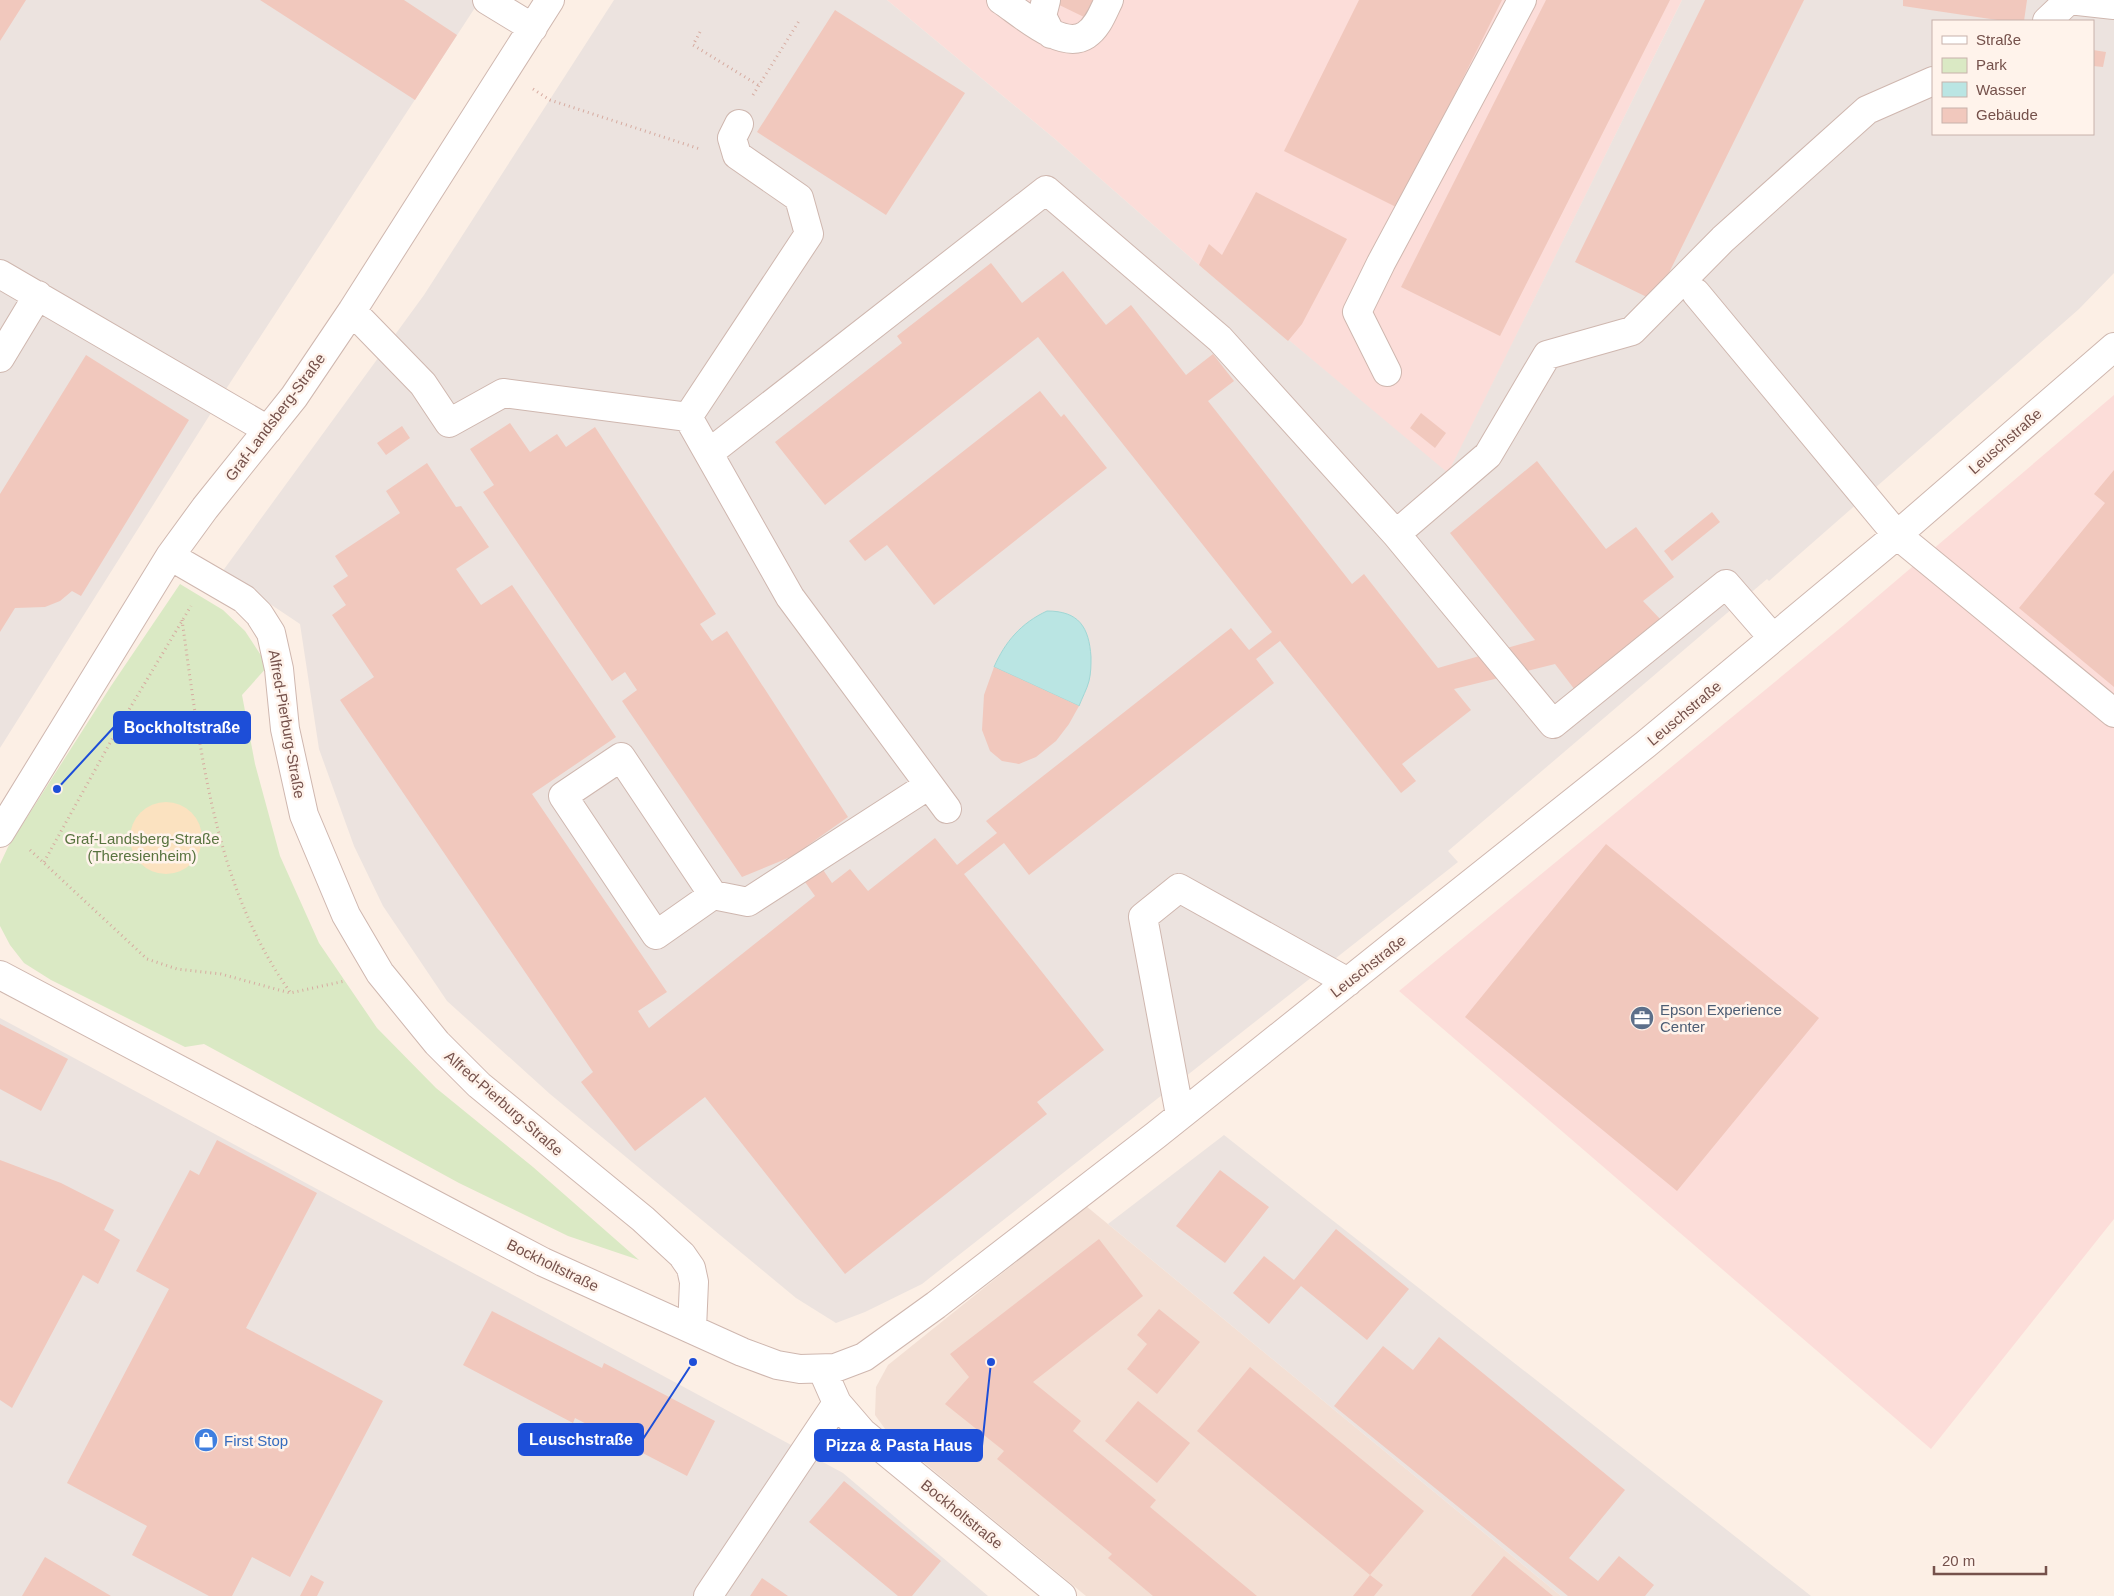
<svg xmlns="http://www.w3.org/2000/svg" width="2114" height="1596" viewBox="0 0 2114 1596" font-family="Helvetica,sans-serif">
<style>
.residential{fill:#f3dfd4}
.commercial{fill:#fcddd9}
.industrial{fill:#ece3df;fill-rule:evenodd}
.green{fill:#dae9c4}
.sand{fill:#fbe2c0}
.water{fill:#bae5e3;stroke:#a0d7d5}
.building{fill:#f1c8bd}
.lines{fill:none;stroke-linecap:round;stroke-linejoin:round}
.minor-casing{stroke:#cfb7af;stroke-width:30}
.path{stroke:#d6aba0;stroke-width:3;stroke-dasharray:1 4;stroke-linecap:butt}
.minor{stroke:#fff;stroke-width:28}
.labels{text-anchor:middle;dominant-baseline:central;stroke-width:5;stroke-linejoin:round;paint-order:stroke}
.street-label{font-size:15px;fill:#75514b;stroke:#fff3eb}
.park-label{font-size:15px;fill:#597440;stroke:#fff3eb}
.service-label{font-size:15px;fill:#4e5e75;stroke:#fff3eb;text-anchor:start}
.shop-label{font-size:15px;fill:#366cbe;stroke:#fff3eb;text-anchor:start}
.leader{fill:none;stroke:#1d4ed8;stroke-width:2}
.callout-dot{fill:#1d4ed8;stroke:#fff3eb;stroke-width:2}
.callout{fill:#1d4ed8;stroke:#1d4ed8;stroke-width:2}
.callout-label{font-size:16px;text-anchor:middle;font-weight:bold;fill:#fff}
</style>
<rect width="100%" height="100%" fill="#fcefe5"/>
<path class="residential" d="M1086 1206 1561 1596H1086L888 1433 875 1415 876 1387 888 1365Z"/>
<path class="commercial" d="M887 0H1682L1448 474 1199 265 1055 139Z
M2114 395V1219L1931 1449 1399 991 1844 625Z"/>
<path class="industrial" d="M0 0H480L228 386 0 748Z
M614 0H887L1055 139 1199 265 1448 473 1682 0H2114V273L2079 309 1769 581 1767 579 1448 851 1458 862 922 1284 865 1312 836 1323 796 1298 550 1094 447 1001 383 906 354 846 319 749 300 624 222 572 424 295ZM1933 21H2093V134H1933Z
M0 1018 843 1473 988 1596H0Z
M1224 1135 1811 1596H1561L1108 1224Z"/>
<path class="green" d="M180 584 223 610 245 631 268 666 242 695 255 764 280 856 319 943 377 1028 436 1088 533 1167 639 1260 568 1236 459 1183 204 1044 185 1047 51 980 24 963 10 945 0 926V864L8 847 111 686Z"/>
<path class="sand" d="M130 838a36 36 0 1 1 72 0a36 36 0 1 1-72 0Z"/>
<path class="water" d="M1047 611C1079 611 1089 627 1091 657 1091 665 1091 673 1089 681 1087 689 1082 698 1079 706L994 667C1005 642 1021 623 1047 611Z"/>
<path class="building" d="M0 0H26L0 41Z
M260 0H404L457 35 415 100Z
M1049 0H1093L1084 17Z
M1359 0H1502L1398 208 1284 151Z
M1546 0H1670L1500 336 1401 287Z
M1705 0H1804L1655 301 1575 262Z
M1903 0H2027L2024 21H2004L1903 6Z
M835 10 965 93 886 215 757 132Z
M2093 50 2106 52 2103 67 2093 66Z
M1256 192 1347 239 1302 324 1288 341 1199 265 1209 244 1222 255Z
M991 263 1022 303 1063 271 1106 325 1131 305 1186 375 1213 354 1234 381 1208 401 1352 584 1364 574 1438 668 1535 640 1450 533 1537 461 1606 549 1636 527 1674 577 1643 601 1662 621 1575 690 1555 664 1454 689 1471 710 1402 764 1416 781 1401 793 1280 641 1256 659 1274 683 1029 875 1004 843 964 874 1104 1050 1037 1102 1047 1114 845 1274 705 1097 635 1151 581 1082 593 1072 340 700 374 677 332 615 346 605 333 586 348 576 335 556 400 513 386 491 427 463 456 507 461 506 489 547 456 569 481 605 512 585 616 737 532 794 667 992 638 1011 649 1028 815 896 788 858 742 877 622 701 637 690 625 672 612 681 483 492 494 485 470 449 510 423 530 452 557 434 566 447 595 427 716 614 700 624 712 641 727 631 848 817 807 846 832 883 850 869 868 891 935 838 957 865 997 833 986 821 1231 628 1249 650 1272 632 1038 337 825 505 775 442 902 343 897 336Z
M86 355 189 420 81 596 72 591 60 601 45 607 15 608 0 632V494Z
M1040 391 1061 417 1064 414 1107 468 934 605 887 545 865 561 849 541Z
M1421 413 1446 433 1435 448 1410 428Z
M402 426 410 438 386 455 377 443Z
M2114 470V687L2019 608 2105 503 2094 494Z
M1712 512 1720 522 1672 561 1664 551Z
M994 667 1079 706 1069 724 1056 741 1036 757 1019 764 1002 761 990 751 982 730 984 695Z
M1606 844 1819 1018 1677 1191 1465 1017Z
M0 1024 68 1059 41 1111 0 1089Z
M217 1140 317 1193 246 1328 383 1401 290 1577 252 1557 232 1596H209L132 1555 147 1526 67 1483 169 1289 136 1271 190 1170 199 1175Z
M0 1160 61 1183 114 1210 104 1230 120 1240 98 1284 83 1275 12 1408 0 1400Z
M1220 1170 1269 1207 1225 1263 1176 1226Z
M1336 1229 1409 1289 1367 1340 1301 1286 1269 1324 1233 1293 1264 1256 1294 1280Z
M1099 1239 1143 1296 1033 1382 1081 1421 1073 1431 1156 1500 1150 1507 1257 1596H1153L1108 1558 1112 1554 997 1459 1004 1451 945 1404 969 1377 950 1354Z
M1159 1309 1200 1342 1157 1394 1127 1369 1147 1344 1137 1335Z
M492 1311 602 1368 604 1363 715 1421 687 1476 575 1418 573 1423 463 1365Z
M1439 1337 1625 1490 1569 1558 1598 1581 1619 1556 1654 1585 1645 1596H1568L1334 1406 1383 1346 1413 1370Z
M1250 1367 1424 1511 1370 1575 1197 1431Z
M1138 1401 1190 1443 1157 1483 1105 1441Z
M844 1481 941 1561 912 1596H898L809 1522Z
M1504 1556 1553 1596H1471Z
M45 1557 111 1596H22Z
M311 1575 324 1582 317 1596H300Z
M1370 1575 1383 1585 1374 1596H1353Z
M762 1578 788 1596H750Z"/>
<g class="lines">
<g class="minor-casing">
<path id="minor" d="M487 0 533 28
M1001 0C1021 13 1062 51 1086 35 1098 27 1103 12 1109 0
M1046 0 1042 16 1051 34
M2047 21 2069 0 2114 5
M0 274 268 430
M1696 293 1897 535 2114 713
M352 311 423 384 449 423 503 393 688 417 790 597 947 809
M0 358 38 295
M1387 372 1357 312 1381 263 1522 0
M688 417 809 234 799 198 737 155 732 138 739 124
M709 453 1046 190 1220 339 1396 534 1553 724 1726 584 1773 638
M1396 534 1488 455 1547 355 1632 331 1723 239 1867 110 1933 81
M170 556 244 599 259 614 271 633 279 669 285 729 304 815 346 915 380 973 437 1043 479 1085 643 1219 682 1255 691 1268 694 1282 692 1329
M0 833 170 556 205 508 294 397 352 311 550 0
M713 895 656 935 563 796 621 757 713 895 748 902 929 785
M0 975 543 1262 742 1352 777 1365 800 1369 835 1368 864 1357 936 1305 1156 1135 1420 924 1646 744 1897 535 2114 347
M1180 1115 1143 917 1179 888 1348 982
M822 1369 837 1403 862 1432 1062 1596
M708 1596 837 1403"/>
</g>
<path class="path" d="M700 32 693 45 758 85
M533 89 550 100 700 149
M753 95 799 21
M182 620C200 747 213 884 290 992
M30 850 147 959 177 969 221 974 290 993 345 981
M44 862 121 723 191 606"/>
<use href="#minor" class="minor"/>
</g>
<defs>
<g id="office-disc" transform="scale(1.25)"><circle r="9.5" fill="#5c6f8a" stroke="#fff3eb"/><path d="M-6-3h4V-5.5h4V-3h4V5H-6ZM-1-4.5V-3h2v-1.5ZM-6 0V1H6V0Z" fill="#fff"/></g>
<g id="shop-disc" transform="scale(1.25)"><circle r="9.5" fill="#3f7fe0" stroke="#fff3eb"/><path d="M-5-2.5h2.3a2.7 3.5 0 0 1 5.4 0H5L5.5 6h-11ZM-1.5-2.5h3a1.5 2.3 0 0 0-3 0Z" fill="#fff"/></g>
</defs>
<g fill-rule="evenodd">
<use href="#office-disc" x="1642" y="1018"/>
<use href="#shop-disc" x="206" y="1440"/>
</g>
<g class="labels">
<g class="street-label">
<text transform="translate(275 417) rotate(-53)">Graf-Landsberg-Straße</text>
<text transform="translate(2005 441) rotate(-41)">Leuschstraße</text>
<text transform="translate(1684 713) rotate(-40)">Leuschstraße</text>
<text transform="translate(287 724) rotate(80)">Alfred-Pierburg-Straße</text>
<text transform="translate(1368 966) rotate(-38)">Leuschstraße</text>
<text transform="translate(504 1103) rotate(41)">Alfred-Pierburg-Straße</text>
<text transform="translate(553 1265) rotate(26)">Bockholtstraße</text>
<text transform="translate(962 1514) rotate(39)">Bockholtstraße</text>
</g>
<g class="park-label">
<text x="142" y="838">Graf-Landsberg-Straße<tspan x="142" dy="17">(Theresienheim)</tspan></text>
</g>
<g class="service-label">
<text x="1660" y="1009">Epson Experience<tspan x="1660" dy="17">Center</tspan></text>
</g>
<g class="shop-label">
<text x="224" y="1440">First Stop</text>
</g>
</g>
<path class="leader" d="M57 789L114 727M693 1362L643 1439M991 1362L982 1446"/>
<g class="callout-dot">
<circle cx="57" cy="789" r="5"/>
<circle cx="693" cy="1362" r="5"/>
<circle cx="991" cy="1362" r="5"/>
</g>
<g class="callout">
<rect x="114" y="712" width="136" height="31" rx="5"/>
<rect x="519" y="1424" width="124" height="31" rx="5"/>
<rect x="815" y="1430" width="167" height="31" rx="5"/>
</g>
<g class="callout-label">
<text x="182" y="733">Bockholtstraße</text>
<text x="581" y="1445">Leuschstraße</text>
<text x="899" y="1451">Pizza &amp; Pasta Haus</text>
</g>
<rect x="1932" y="20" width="162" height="115" fill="#fff3eb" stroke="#c8b2ab"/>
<rect x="1942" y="36" width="25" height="8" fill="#ffffff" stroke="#c8b2ab"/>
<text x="1976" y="45" font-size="15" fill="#75514b">Straße</text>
<rect x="1942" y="58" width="25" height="15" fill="#dae9c4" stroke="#c8b2ab"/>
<text x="1976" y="70" font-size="15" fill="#75514b">Park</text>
<rect x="1942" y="82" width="25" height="15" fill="#bae5e3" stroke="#c8b2ab"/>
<text x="1976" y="95" font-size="15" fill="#75514b">Wasser</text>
<rect x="1942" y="108" width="25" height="15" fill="#f1c8bd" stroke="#c8b2ab"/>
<text x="1976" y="120" font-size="15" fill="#75514b">Gebäude</text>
<path d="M1934 1566v8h112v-8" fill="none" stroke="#75514b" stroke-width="2.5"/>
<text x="1942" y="1566" font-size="15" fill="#75514b" stroke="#fff3eb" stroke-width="4" paint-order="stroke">20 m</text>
</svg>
